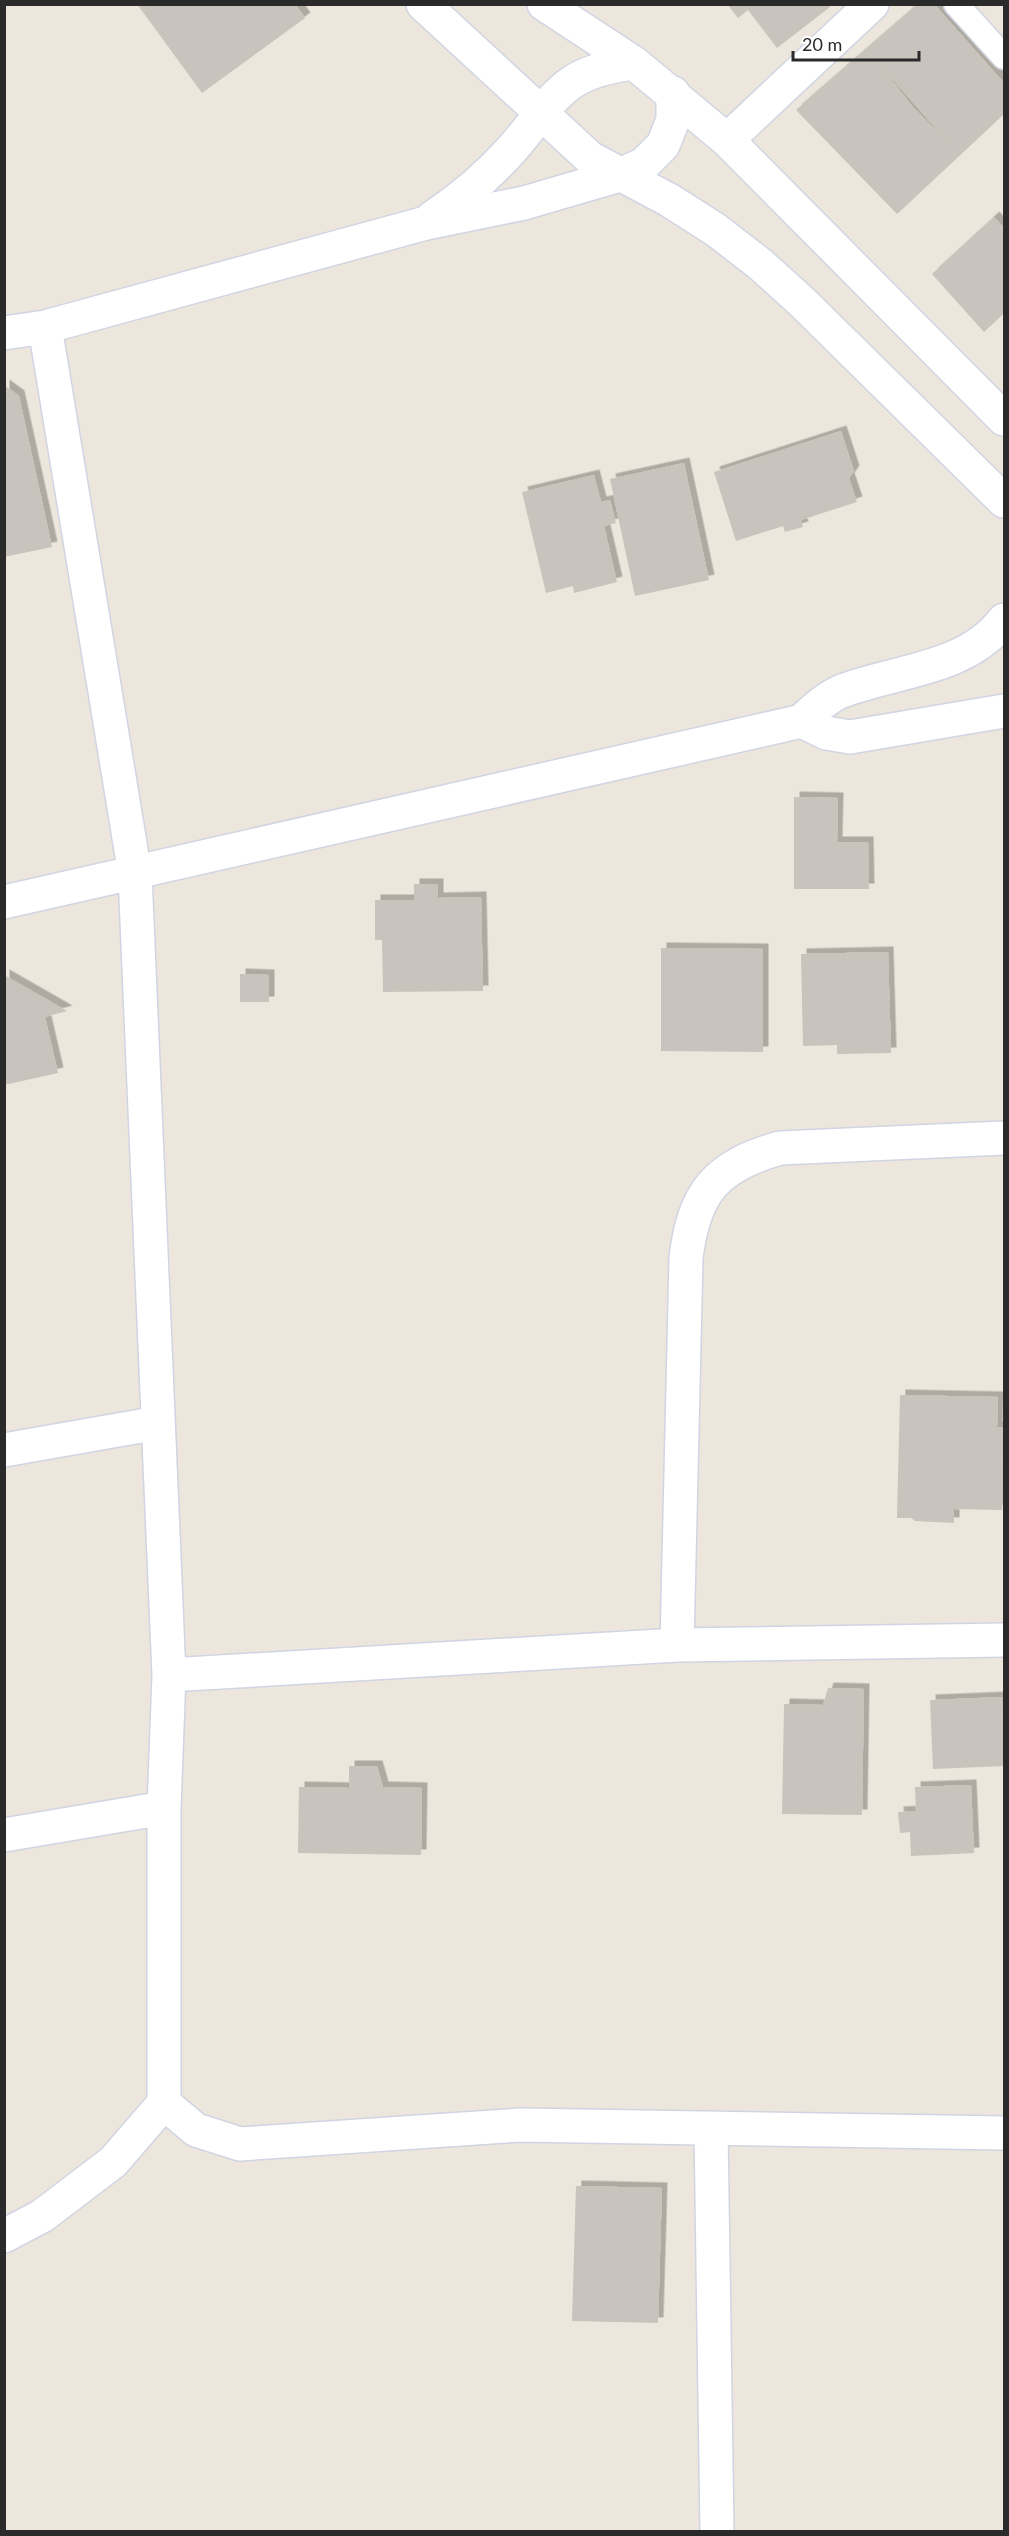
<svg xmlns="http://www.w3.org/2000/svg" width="1009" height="2536" viewBox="0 0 1009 2536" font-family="Lato,sans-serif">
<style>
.building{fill:#c8c3bc;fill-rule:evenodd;filter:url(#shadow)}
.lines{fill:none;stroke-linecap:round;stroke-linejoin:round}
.lane-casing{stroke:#d1d4e3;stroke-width:27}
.street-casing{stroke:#d1d4e3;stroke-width:36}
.secondary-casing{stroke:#d1d4e3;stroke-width:36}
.lane{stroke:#fff;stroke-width:24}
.street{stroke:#fff;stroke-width:33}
.secondary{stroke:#fff;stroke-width:33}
</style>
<defs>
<filter id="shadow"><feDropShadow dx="5.5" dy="-5.5" stdDeviation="0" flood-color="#0004"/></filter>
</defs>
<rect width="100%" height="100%" fill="#ede6dc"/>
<path class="building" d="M137 4H295L305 18 202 93Z
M727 4H828L830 7 777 48 748 10 738 18Z
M918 4H934L1004 83V114L897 214 796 110ZM879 64 948 142 912 106Z
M994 217 1004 228V313L984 332 932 274Z
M4 385 19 396 52 547 4 557Z
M841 431 854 471 849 478 857 502 801 520 803 527 785 532 783 526 736 541 714 472Z
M684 463 709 580 635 596 610 479Z
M594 475 601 502 610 500 616 523 604 526 617 582 574 593 573 586 546 593 522 492Z
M794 797 838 798 837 842H868L869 889H794Z
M414 884H438V898L481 897 483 991 383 992 382 940H375V900H414Z
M661 948 763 949V1052L661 1051Z
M888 952 891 1053 837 1054V1045L803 1046 801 954Z
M240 974 269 975V1002H240Z
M4 975 67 1011 45 1017 58 1073 4 1085Z
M900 1395 998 1397 997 1427 1003 1428 1002 1510 954 1509V1523L915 1521 911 1518H897Z
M828 1688 864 1689 862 1815 782 1814 784 1704 823 1705Z
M1002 1697 1004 1766 933 1769 930 1700Z
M349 1766H377L383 1787 422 1788 421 1855 298 1853 299 1787 349 1788Z
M971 1785 974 1853 911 1856 910 1832 900 1833 898 1812 916 1811 915 1787Z
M576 2186 662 2188 658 2323 572 2321Z"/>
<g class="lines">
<g class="lane-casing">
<path id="lane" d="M956 4 1004 57"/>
</g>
<g class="street-casing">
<path id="street" d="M727 140 872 4
M432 218C462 198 488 176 512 149 556 99 559 72 634 63
M4 333 45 327 426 223 524 203 620 175 644 164 663 145 673 120V93
M802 721 826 733 850 737 1004 711
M4 902 802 721C814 709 826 698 842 691 897 670 966 670 1004 620
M4 1450 158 1423
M677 1645 686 1258C694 1192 716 1166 780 1148L1004 1138
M169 1675 677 1645 1004 1640
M4 1835 164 1808
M164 2103 196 2130 240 2144 520 2125 1004 2133
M711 2128 717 2532
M4 2236 42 2216 113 2162 164 2103V1808L169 1675 135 874 45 327"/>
</g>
<g class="secondary-casing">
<path id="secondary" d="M423 4 590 158 669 200 716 230 760 264 801 301 1004 501
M544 4 634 63 727 140 1004 419"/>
</g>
<use href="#lane" class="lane"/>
<use href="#street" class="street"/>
<use href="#secondary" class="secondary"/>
</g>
<rect width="1009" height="2536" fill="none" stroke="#2a2a2a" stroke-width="12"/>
<path d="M793 51v9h126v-9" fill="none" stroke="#2a2a2a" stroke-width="3"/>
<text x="802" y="51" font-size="18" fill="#2a2a2a" stroke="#ffffff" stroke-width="4.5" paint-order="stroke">20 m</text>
</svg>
